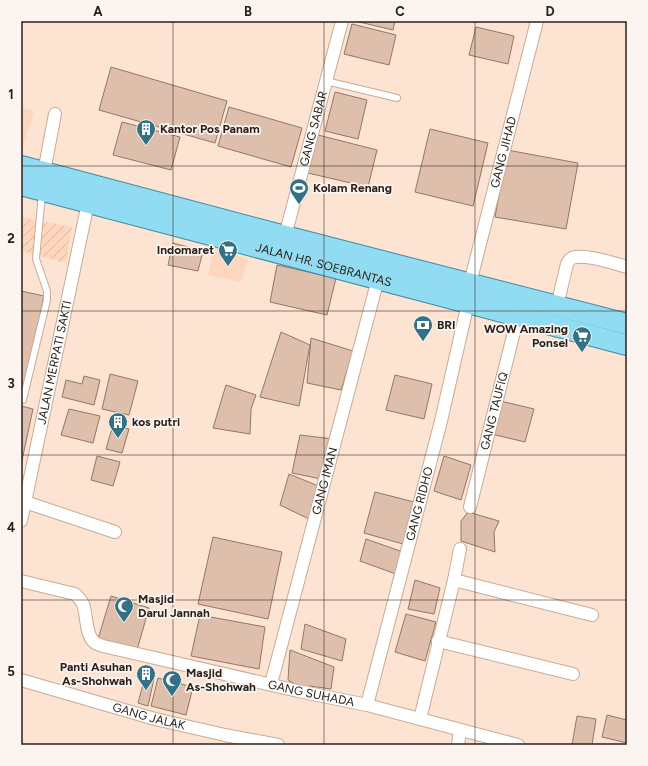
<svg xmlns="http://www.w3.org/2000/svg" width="648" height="766" viewBox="0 0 648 766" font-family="Figtree,sans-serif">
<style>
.built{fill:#fdd6bd}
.industrial{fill:url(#industrial-furrows)}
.building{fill:#debfab;stroke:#937764}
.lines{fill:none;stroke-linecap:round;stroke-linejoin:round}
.service-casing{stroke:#c9ab97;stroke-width:8}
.minor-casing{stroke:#c9ab97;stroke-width:14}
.primary-casing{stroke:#3f8ba1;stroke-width:22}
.service{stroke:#fff;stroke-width:6}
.minor{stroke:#fff;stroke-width:12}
.primary{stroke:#92dcf3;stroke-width:20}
.grid{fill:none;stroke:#2b2018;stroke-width:1;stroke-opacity:0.55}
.labels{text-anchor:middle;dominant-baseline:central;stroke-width:3.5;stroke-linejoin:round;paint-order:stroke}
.poi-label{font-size:12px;font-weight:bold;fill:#2b2018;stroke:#fbf4f0;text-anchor:start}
.street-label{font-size:12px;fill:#2b2018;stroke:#fbf4f0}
.neatline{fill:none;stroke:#2b2018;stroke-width:1.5}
.grid-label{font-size:13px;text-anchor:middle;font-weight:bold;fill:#2b2018}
</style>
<defs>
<pattern id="industrial-furrows" width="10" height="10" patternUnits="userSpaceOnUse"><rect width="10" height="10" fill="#fdd6bd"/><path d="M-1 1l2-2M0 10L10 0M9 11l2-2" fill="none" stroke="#d9b7a2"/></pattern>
</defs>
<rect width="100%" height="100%" fill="#fce3d2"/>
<path class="built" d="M21 107 34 111 22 149 21 148Z
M214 249 248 259 241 282 208 275Z"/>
<path class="industrial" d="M21 217 72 227 66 263 21 251Z"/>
<path class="building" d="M355 21H395L393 30Z
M352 24 396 35 389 65 344 54Z
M476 27 514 36 508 64 469 55Z
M111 67 227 101 215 143 99 110Z
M335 92 367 100 358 139 325 131Z
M229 107 302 128 291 167 218 146Z
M122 122 180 137 171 170 113 155Z
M430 129 488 143 473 206 415 192Z
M318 135 377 150 368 187 308 173Z
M507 150 578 163 566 229 495 217Z
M173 243 203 251 198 271 168 265Z
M277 265 336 278 327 315 270 302Z
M21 291 44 296 21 403Z
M281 332 310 345 299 406 260 397Z
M311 338 353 351 341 390 307 383Z
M110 374 138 381 129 415 102 409Z
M395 375 432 384 424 419 386 410Z
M84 376 100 380 94 405 62 397 66 380 82 384Z
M226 385 256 395 251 409 250 434 213 428Z
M492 399 534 409 525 442 483 432Z
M21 406 33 409 21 465Z
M69 409 100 416 93 443 61 435Z
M113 425 129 429 122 453 106 449Z
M300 435 333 439 321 479 292 473Z
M97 456 120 462 113 486 91 480Z
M444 456 471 465 461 500 434 491Z
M289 474 321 487 309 519 280 505Z
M375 492 414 502 403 544 364 533Z
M468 512 499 521 494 532 495 552 461 541V521Z
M213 537 282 552 268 619 198 604Z
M366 539 403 552 396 574 360 561Z
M415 580 440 588 434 614 408 609Z
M111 596 149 608 137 650 98 639Z
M406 614 436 622 425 661 395 652Z
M200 615 265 627 259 669 191 656Z
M305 624 346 639 342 661 301 649Z
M290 650 334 667 331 689 310 686 302 688 288 680Z
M145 677 154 679 148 706 138 703Z
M158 678 193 687 186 715 151 706Z
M607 715 627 720V743L602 737Z
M577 716 596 719 592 745H572Z"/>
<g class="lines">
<g class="service-casing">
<path id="service" d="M326 81 397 98
M23 400 47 300V291L36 259 42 194"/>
</g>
<g class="minor-casing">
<g id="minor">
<path d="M44 172 55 114"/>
<path id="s1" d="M285 236 342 21"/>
<path id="s2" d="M470 283 537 21"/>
<path d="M557 306 567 264C569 260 571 257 576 257 589 255 614 263 627 267"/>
<path d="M25 502 115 532"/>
<path id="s3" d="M470 507 518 316"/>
<path id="s4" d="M21 521 88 203"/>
<path d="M454 580 592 615"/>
<path id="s5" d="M21 581 75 594C78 597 81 600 83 604 87 614 85 634 94 642 96 644 100 645 103 646L298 691 367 705 518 745"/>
<path d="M438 641 573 674"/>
<path id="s6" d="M21 680 155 719 225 735 278 745"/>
<path id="s7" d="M271 684 378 279"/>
<path id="s8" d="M367 705 441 421 468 303"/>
<path d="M420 719 454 580 460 549"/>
<path d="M458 745 460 730"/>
</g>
</g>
<g class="primary-casing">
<g id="primary">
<path d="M21 166 285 236 627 324"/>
<path id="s9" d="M21 185 627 345"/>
</g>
</g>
<use href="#service" class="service"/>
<use href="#minor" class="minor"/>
<use href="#primary" class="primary"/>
</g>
<path class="grid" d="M173 21V745M324 21V745M475 21V745M21 166H627M21 311H627M21 455H627M21 600H627"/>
<defs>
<g id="building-pin" transform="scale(1)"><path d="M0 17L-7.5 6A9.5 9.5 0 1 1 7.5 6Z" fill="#327186" stroke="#fbf4f0"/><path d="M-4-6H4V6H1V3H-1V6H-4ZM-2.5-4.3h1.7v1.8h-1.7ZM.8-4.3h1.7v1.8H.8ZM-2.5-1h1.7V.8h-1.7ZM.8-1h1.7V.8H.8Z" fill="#fff"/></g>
<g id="stadium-pin" transform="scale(1)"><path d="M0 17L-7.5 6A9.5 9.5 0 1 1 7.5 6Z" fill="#327186" stroke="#fbf4f0"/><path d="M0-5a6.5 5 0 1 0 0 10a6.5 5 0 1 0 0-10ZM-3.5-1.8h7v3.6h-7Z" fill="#fff"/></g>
<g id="supermarket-pin" transform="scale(1)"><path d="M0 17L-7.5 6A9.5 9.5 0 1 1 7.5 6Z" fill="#327186" stroke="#fbf4f0"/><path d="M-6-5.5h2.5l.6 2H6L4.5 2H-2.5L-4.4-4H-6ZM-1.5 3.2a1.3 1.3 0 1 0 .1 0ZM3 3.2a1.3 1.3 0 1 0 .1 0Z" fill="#fff"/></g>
<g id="bank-pin" transform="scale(1)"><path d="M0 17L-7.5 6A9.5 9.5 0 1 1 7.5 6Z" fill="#327186" stroke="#fbf4f0"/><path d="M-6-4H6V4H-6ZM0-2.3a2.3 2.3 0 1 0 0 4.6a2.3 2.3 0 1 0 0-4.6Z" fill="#fff"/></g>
<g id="mosque-pin" transform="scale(1)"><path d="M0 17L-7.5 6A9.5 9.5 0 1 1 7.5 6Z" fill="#327186" stroke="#fbf4f0"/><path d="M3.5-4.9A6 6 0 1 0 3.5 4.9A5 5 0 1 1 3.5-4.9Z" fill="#fff"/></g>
</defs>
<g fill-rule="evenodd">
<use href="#building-pin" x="146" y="129"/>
<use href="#stadium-pin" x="299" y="188"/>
<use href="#supermarket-pin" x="228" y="250"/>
<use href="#bank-pin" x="423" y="325"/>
<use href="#supermarket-pin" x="582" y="336"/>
<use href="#building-pin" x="118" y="422"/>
<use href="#mosque-pin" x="124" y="606"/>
<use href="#building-pin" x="146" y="674"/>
<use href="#mosque-pin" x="172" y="680"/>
</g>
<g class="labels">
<g class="poi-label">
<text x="160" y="129">Kantor Pos Panam</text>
<text x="313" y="188">Kolam Renang</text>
<text x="214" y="250" text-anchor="end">Indomaret</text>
<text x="437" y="325">BRI</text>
<text x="568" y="329" text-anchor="end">WOW Amazing<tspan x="568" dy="14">Ponsel</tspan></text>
<text x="132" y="422">kos putri</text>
<text x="138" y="599">Masjid<tspan x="138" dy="14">Darul Jannah</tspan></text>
<text x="132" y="667" text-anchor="end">Panti Asuhan<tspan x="132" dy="14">As-Shohwah</tspan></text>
<text x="186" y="673">Masjid<tspan x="186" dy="14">As-Shohwah</tspan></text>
</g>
<g class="street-label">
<text stroke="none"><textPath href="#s1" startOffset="111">GANG SABAR</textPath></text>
<text stroke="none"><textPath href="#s2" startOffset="135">GANG JIHAD</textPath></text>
<text stroke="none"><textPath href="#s9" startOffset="313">JALAN HR. SOEBRANTAS</textPath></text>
<text stroke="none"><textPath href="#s4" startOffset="162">JALAN MERPATI SAKTI</textPath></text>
<text stroke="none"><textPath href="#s3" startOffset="99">GANG TAUFIQ</textPath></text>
<text stroke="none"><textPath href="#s7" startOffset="210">GANG IMAN</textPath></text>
<text stroke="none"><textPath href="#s8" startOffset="208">GANG RIDHO</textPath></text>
<text stroke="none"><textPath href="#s5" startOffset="332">GANG SUHADA</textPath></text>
<text stroke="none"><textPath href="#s6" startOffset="133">GANG JALAK</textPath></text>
</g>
</g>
<rect width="648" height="766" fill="none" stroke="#fbf4f0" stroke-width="44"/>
<rect x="22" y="22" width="604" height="722" class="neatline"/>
<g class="grid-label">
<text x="98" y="16">A</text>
<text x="248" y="16">B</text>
<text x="400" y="16">C</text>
<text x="550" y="16">D</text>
<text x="11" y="99">1</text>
<text x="11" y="243">2</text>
<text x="11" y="388">3</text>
<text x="11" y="532">4</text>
<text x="11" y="676">5</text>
</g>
</svg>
